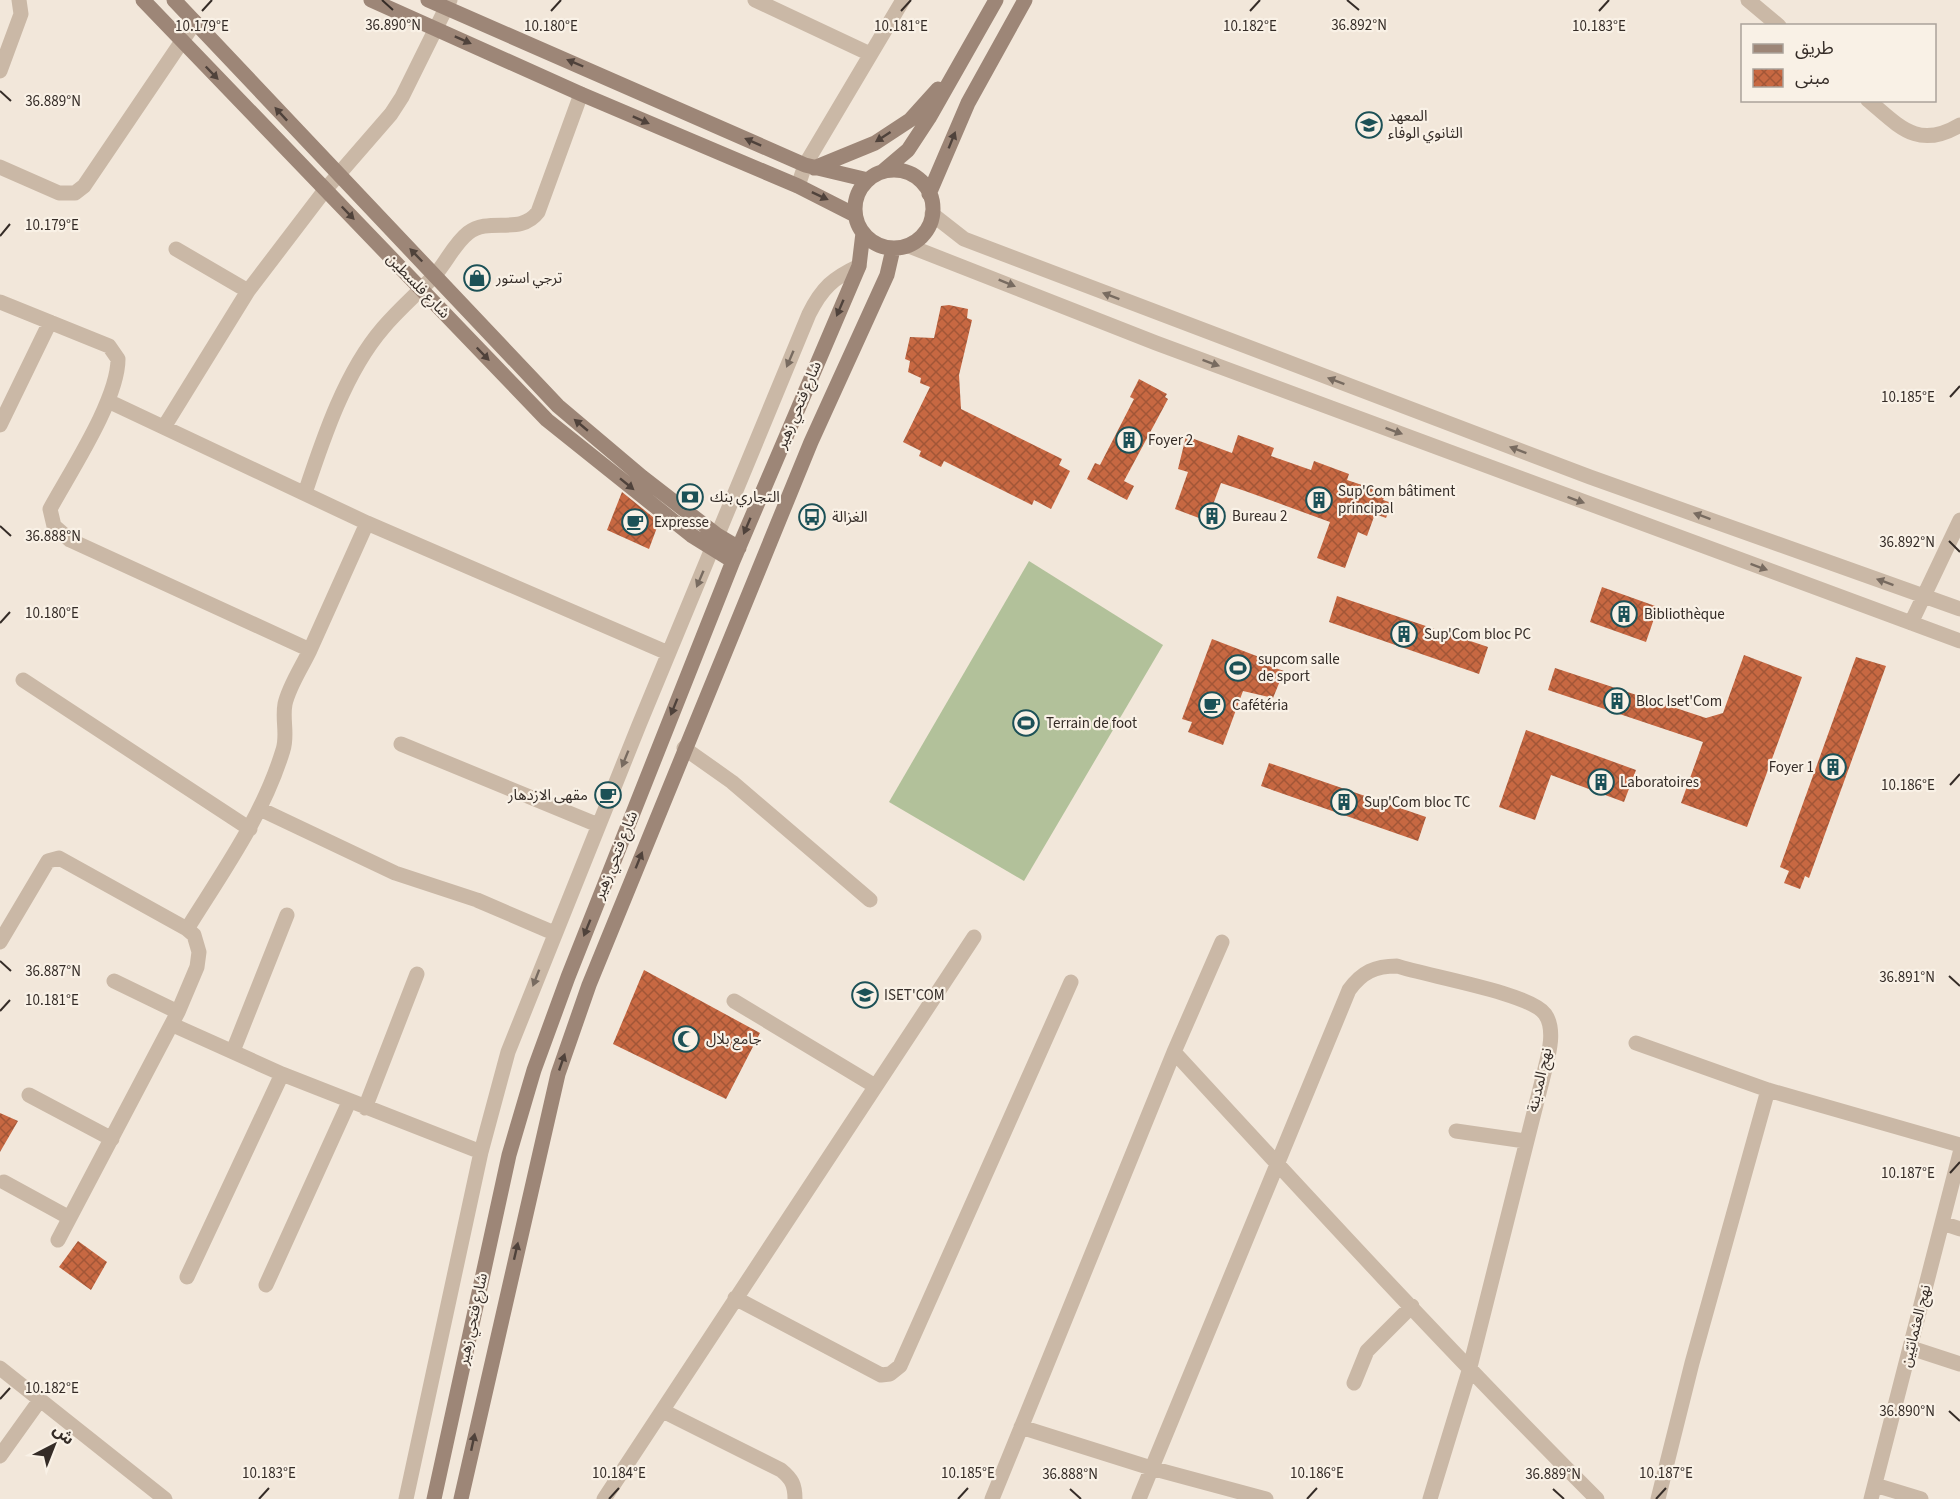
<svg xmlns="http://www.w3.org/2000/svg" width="1960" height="1499" viewBox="0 0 1960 1499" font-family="'Source Sans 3','Noto Sans Arabic',sans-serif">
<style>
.grass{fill:#b2c19a}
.building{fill:url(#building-cross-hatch)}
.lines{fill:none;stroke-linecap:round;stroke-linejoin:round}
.street{stroke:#cab8a6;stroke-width:15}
.secondary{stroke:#9d8677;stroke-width:15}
.oneway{fill:#4f423b}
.oneway2{fill:#786b60}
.ticks{fill:none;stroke:#352c27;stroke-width:2}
.labels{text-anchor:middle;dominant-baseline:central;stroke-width:4.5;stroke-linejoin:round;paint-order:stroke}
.poi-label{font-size:15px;fill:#352c27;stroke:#f9f1e6;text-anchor:start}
.street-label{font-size:15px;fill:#352c27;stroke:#f9f1e6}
.ticks-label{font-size:15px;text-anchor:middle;fill:#352c27;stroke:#f9f1e6;stroke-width:4.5;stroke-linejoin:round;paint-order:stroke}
</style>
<defs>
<pattern id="building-cross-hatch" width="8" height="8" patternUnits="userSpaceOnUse" patternTransform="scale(1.5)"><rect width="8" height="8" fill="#c76842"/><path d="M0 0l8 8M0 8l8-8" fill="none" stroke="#a25637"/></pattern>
</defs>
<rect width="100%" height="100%" fill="#f2e7da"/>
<path class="grass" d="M1029 561 1163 645 1024 881 889 802Z"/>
<path class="building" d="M949 305 968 309 967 318 972 320 959 375 961 409 1062 459 1059 465 1070 471 1051 509 1034 500 1032 505 944 461 941 467 919 456 921 451 903 442 930 387 920 383 921 378 908 372 910 361 905 359 910 337 934 338 941 306Z
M1139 379 1167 394 1165 397 1168 399 1124 481 1134 486 1127 500 1087 479 1095 463 1100 465 1134 399 1130 397Z
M1238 435 1274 448 1271 456 1311 470 1314 461 1349 474 1347 480 1386 493 1383 500 1392 503 1386 518 1375 514 1367 536 1358 532 1345 568 1317 558 1330 522 1245 491 1221 483 1207 521 1175 509 1188 472 1178 469 1186 436 1232 453Z
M622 492 659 522 649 549 607 530Z
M1602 587 1658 607 1646 642 1590 622Z
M1337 596 1488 647 1479 674 1329 622Z
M1212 639 1267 660 1266 665 1284 671 1273 698 1243 691 1223 745 1188 732 1192 722 1182 719Z
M1744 655 1802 677 1747 827 1681 803 1703 742 1548 690 1555 668 1706 718 1723 713Z
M1856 657 1886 666 1809 878 1805 876 1800 889 1784 883 1789 871 1780 867Z
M1526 730 1636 770 1624 802 1551 775 1535 820 1499 807Z
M1269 763 1426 817 1418 841 1261 786Z
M644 970 760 1033 726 1099 613 1044Z
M0 1113 18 1121 0 1152Z
M78 1241 107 1262 91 1290 59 1267Z"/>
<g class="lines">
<path class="street" d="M755 0 870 54
M1748 0 1779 26
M0 71 21 14 19 0
M1868 100C1900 127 1918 150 1960 125
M0 167 59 193H75L84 186 195 22
M798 186 805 165 903 0
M932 214 964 239 1590 477 1960 609
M909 246 1156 343 1960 641
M176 249 248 291
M0 302 109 346 118 359C118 400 70 472 50 509L54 526 70 540 310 650 367 523
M108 401 367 523 668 653
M0 425 50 322
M164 427 248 291 325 190 391 114 402 97 450 0
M305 493C323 439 345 372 383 328 399 309 417 294 434 276 446 263 454 244 468 233 490 216 520 236 538 212L581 94
M1911 623 1960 520
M23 680 250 829
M401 744 598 825
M684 748 732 782 870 900
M260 809 395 873 477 900 554 933
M187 929C223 871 263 816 283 750 288 735 282 720 285 704 289 686 302 667 310 650
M0 942 48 861 59 858 187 929 194 935 199 952 197 967 178 1012 58 1240
M114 981 178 1012
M734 1001 875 1086
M173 1025 282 1074 481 1152
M1636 1043 1768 1090 1960 1145
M233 1051 287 915
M1174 1052C1313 1203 1452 1354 1597 1499
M29 1095 112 1139
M365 1108 417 974
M1456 1131 1525 1141
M4 1182 68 1217
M1942 1223 1960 1229
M187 1277 282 1074
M266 1285 349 1102
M735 1298 881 1375 890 1374 900 1366 1071 982
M1911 1348 1960 1364
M0 1368 165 1499
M1354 1383 1367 1351 1412 1306
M663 1411 781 1470C792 1479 795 1485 795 1499
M1021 1427 1151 1468 1266 1499
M0 1456 40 1400
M1875 1485 1921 1499
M406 1499 481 1152 508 1052 639 725 809 314C822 288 833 278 859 266
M604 1499 974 937
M992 1499 1174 1052 1222 942
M1139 1499 1349 990C1362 972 1375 966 1397 966 1427 976 1530 993 1545 1014 1557 1031 1547 1060 1543 1077L1469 1371 1430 1499
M1658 1499 1692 1363 1768 1090
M1871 1499 1960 1153"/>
<path class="secondary" d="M143 0 547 420 691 535 733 561
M174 0 558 406 642 477 717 535 739 548
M371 0 581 94 798 186 855 215
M428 0 805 165 868 180
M814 168 875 143 910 120 938 89
M855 209a39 39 0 1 1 78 0a39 39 0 1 1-78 0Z
M882 172 908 150 929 118 996 0
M929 194 968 103 1025 0
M434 1499 509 1155 534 1070 568 977 733 561 859 266 863 233
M461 1499 558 1074 589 985 811 442 887 275 893 249"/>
</g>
<defs><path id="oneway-solid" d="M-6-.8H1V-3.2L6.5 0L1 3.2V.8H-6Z" transform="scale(1.5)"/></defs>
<g class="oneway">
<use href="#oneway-solid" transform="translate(463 40) rotate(24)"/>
<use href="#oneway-solid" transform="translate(575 63) rotate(-157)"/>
<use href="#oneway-solid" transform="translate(212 73) rotate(46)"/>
<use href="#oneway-solid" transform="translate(281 114) rotate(-133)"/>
<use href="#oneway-solid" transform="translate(641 120) rotate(24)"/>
<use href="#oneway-solid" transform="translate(883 137) rotate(147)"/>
<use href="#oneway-solid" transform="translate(952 140) rotate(-68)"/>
<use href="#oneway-solid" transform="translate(753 142) rotate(-156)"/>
<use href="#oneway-solid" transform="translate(820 196) rotate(25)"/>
<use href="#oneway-solid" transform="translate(348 213) rotate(46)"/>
<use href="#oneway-solid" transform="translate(416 255) rotate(-134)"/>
<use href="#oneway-solid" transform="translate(840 308) rotate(113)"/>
<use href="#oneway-solid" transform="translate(483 354) rotate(46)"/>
<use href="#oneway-solid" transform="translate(581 425) rotate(-140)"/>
<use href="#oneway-solid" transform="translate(627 484) rotate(39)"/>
<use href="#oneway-solid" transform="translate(747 526) rotate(113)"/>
<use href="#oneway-solid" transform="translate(674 707) rotate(112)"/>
<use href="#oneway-solid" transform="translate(639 860) rotate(-68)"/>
<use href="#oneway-solid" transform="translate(587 928) rotate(112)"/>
<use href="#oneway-solid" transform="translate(562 1062) rotate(-71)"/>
<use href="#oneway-solid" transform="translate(516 1251) rotate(-77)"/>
<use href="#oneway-solid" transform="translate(473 1442) rotate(-78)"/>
</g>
<g class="oneway2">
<use href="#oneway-solid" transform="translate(1007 283) rotate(22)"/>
<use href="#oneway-solid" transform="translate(1111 296) rotate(-159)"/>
<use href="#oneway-solid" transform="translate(790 359) rotate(113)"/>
<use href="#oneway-solid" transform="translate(1211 363) rotate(20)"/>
<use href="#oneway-solid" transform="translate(1336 381) rotate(-159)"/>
<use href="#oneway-solid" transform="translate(1394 431) rotate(20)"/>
<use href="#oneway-solid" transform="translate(1518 450) rotate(-159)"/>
<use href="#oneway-solid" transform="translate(1576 500) rotate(20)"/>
<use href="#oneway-solid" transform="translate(1702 516) rotate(-160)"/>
<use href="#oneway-solid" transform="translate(1759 567) rotate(20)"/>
<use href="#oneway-solid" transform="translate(700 579) rotate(113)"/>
<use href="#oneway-solid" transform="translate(1885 582) rotate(-160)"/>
<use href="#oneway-solid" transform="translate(625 759) rotate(112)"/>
<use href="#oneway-solid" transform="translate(536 978) rotate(111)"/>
</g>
<path class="ticks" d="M382 0 393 10M1347 0 1359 10M202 11 212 0M551 11 561 0M901 11 911 0M1250 11 1260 0M1599 11 1609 0M0 91 11 101M0 236 10 224M1950 397 1960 386M0 526 11 536M1949 541 1960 552M0 623 10 612M1950 785 1960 774M0 961 11 971M1949 976 1960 986M0 1011 10 1000M1950 1173 1960 1162M0 1399 10 1388M1949 1411 1960 1421M1070 1489 1081 1499M1553 1489 1564 1499M259 1499 269 1488M609 1499 619 1488M958 1499 968 1488M1307 1499 1317 1488M1656 1499 1666 1488"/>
<defs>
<g id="school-ring" transform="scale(1.35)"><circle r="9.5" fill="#f9f1e6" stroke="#1c5157" stroke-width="1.5"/><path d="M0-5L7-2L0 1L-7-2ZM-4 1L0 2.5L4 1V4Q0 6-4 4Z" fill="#1c5157"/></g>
<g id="shop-ring" transform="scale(1.35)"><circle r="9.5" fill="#f9f1e6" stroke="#1c5157" stroke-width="1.5"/><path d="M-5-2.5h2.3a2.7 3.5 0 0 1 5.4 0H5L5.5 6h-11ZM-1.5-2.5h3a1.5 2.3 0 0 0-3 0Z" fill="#1c5157"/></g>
<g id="building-ring" transform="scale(1.35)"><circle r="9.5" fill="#f9f1e6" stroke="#1c5157" stroke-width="1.5"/><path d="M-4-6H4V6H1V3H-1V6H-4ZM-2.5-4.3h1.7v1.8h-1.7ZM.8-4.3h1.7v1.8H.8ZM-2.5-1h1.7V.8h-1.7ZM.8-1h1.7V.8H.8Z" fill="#1c5157"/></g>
<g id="bank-ring" transform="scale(1.35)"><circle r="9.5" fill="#f9f1e6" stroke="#1c5157" stroke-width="1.5"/><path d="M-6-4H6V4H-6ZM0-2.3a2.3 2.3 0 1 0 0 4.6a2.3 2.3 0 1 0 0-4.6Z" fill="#1c5157"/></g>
<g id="bus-ring" transform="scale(1.35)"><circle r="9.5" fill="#f9f1e6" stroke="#1c5157" stroke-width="1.5"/><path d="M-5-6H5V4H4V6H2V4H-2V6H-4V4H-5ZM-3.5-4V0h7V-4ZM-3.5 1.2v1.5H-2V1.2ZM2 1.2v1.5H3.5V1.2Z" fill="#1c5157"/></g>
<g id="cafe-ring" transform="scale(1.35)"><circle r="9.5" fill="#f9f1e6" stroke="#1c5157" stroke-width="1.5"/><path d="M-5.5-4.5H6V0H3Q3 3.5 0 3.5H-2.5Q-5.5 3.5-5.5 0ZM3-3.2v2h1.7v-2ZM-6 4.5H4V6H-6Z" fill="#1c5157"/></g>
<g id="stadium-ring" transform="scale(1.35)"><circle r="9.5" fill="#f9f1e6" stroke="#1c5157" stroke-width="1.5"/><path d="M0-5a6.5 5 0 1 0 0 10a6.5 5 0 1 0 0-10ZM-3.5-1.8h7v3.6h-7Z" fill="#1c5157"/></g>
<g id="mosque-ring" transform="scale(1.35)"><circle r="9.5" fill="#f9f1e6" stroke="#1c5157" stroke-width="1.5"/><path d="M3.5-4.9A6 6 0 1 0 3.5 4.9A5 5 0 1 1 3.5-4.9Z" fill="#1c5157"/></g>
</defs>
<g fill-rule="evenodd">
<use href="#school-ring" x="1369" y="125"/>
<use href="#shop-ring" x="477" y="278"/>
<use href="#building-ring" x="1129" y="440"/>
<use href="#bank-ring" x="690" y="497"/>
<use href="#building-ring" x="1319" y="500"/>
<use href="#building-ring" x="1212" y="516"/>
<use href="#bus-ring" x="812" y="517"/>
<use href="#cafe-ring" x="635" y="522"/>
<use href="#building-ring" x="1624" y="614"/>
<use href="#building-ring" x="1404" y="634"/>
<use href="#stadium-ring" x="1238" y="668"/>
<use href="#building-ring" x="1617" y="701"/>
<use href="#cafe-ring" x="1212" y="705"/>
<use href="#stadium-ring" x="1026" y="723"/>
<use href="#building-ring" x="1833" y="767"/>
<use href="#building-ring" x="1601" y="782"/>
<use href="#cafe-ring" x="608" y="795"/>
<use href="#building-ring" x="1344" y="802"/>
<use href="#school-ring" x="865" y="995"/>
<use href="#mosque-ring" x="686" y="1039"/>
</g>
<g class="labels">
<g class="poi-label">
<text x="1388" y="116">المعهد<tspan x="1388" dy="17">الثانوي الوفاء</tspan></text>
<text x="496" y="278">ترجي استور</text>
<text x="1148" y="440">Foyer 2</text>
<text x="1338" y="491">Sup'Com bâtiment<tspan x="1338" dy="17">principal</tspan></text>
<text x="710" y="497">التجاري بنك</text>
<text x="1232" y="516">Bureau 2</text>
<text x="832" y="517">الغزالة</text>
<text x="654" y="522">Expresse</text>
<text x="1644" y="614">Bibliothèque</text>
<text x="1424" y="634">Sup'Com bloc PC</text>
<text x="1258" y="659">supcom salle<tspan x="1258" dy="17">de sport</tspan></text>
<text x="1636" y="701">Bloc Iset'Com</text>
<text x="1232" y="705">Cafétéria</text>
<text x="1046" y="723">Terrain de foot</text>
<text x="1814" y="767" text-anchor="end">Foyer 1</text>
<text x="1620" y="782">Laboratoires</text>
<text x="588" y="795" text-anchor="end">مقهى الازدهار</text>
<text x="1364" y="802">Sup'Com bloc TC</text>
<text x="884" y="995">ISET'COM</text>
<text x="706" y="1039">جامع بلال</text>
</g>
<g class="street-label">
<text transform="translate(418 286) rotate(46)">شارع فلسطين</text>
<text transform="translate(799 405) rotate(-67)">شارع فتحي زهير</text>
<text transform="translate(616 855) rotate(-68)">شارع فتحي زهير</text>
<text transform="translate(1540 1080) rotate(-77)">نهج المدينة</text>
<text transform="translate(473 1319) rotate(-78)">شارع فتحي زهير</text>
<text transform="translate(1916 1326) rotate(-76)">نهج العثمانيّين</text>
</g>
</g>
<g class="ticks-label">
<text x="1359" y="30">36.892°N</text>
<text x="393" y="30">36.890°N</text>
<text x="551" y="31">10.180°E</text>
<text x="901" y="31">10.181°E</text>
<text x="1250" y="31">10.182°E</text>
<text x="1599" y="31">10.183°E</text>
<text x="202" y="31">10.179°E</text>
<text x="53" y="106">36.889°N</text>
<text x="52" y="230">10.179°E</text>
<text x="1908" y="402">10.185°E</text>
<text x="53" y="541">36.888°N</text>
<text x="1907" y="547">36.892°N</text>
<text x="52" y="618">10.180°E</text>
<text x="1908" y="790">10.186°E</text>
<text x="53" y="976">36.887°N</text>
<text x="1907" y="982">36.891°N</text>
<text x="52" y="1005">10.181°E</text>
<text x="1908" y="1178">10.187°E</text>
<text x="52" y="1393">10.182°E</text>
<text x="1907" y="1416">36.890°N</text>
<text x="269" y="1478">10.183°E</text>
<text x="619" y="1478">10.184°E</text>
<text x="968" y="1478">10.185°E</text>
<text x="1317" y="1478">10.186°E</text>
<text x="1666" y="1478">10.187°E</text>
<text x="1070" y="1479">36.888°N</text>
<text x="1553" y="1479">36.889°N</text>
</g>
<rect x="1741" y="24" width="195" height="78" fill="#f9f1e6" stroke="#aba29a" stroke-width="1.5"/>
<rect x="1753" y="44" width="30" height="9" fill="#9d8677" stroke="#aba29a" stroke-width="1.5"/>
<text x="1795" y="54" font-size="18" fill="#352c27">طريق</text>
<rect x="1753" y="69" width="30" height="18" fill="url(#building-cross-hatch)" stroke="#aba29a" stroke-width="1.5"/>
<text x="1795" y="84" font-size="18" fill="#352c27">مبنى</text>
<g transform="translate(54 1445) rotate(42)" stroke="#f9f1e6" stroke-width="4.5" paint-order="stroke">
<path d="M0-4.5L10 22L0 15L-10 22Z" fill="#352c27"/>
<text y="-9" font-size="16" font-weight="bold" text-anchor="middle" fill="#352c27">ش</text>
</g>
</svg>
